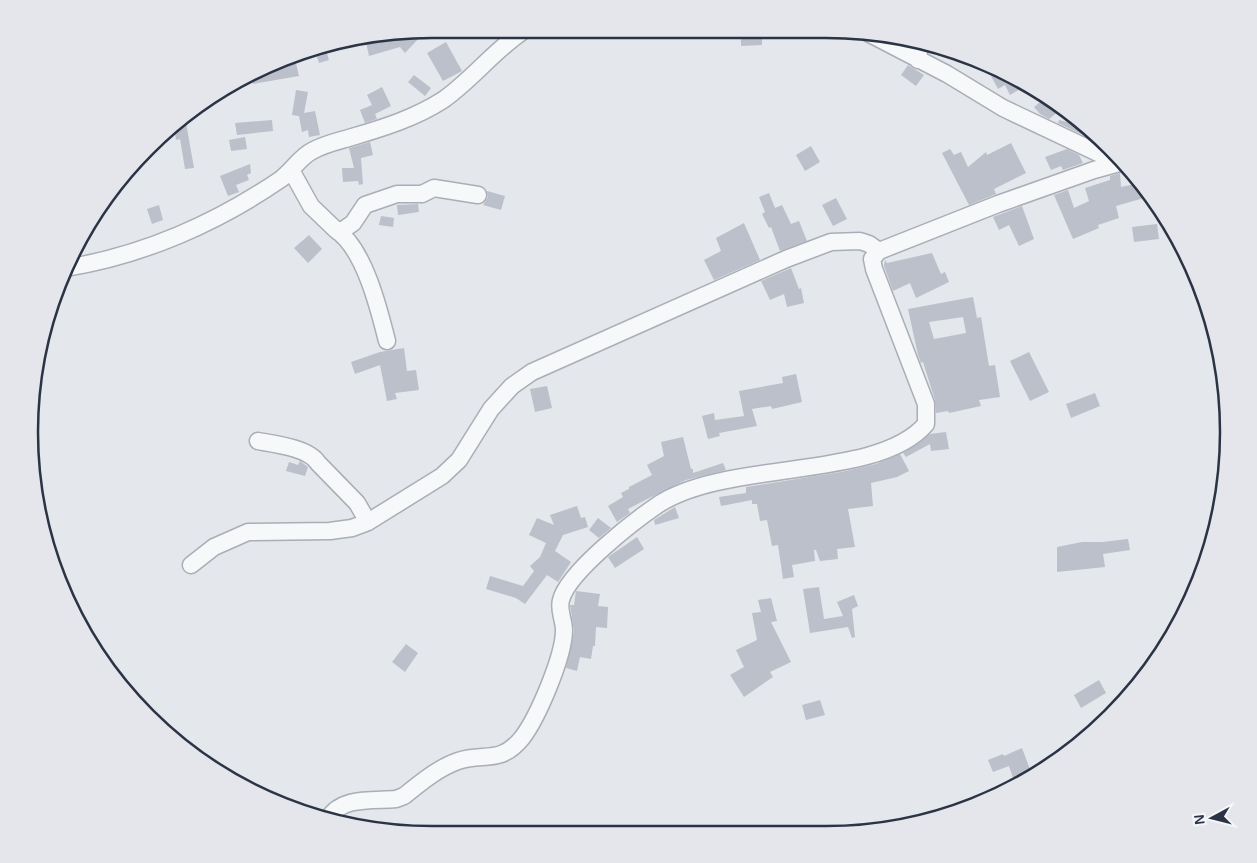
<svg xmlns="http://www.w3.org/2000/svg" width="1257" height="863" viewBox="0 0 1257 863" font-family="Helvetica,sans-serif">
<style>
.building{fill:#bbc0ca;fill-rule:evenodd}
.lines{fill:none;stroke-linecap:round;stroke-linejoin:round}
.minor-casing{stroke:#a9aeb7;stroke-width:19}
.minor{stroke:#f7f8fa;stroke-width:16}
.rim{fill:none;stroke:#2b3445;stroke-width:2.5}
</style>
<rect width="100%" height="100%" fill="#e4e7ec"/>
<path class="building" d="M416 31 421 36 405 53 400 47 369 56 366 42 388 35Z
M762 32V45L741 46V33Z
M446 42 462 71 443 81 427 53Z
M324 44 329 60 319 63 314 48Z
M296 63 299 76 253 84 252 76 274 67Z
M908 65 924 75 916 86 901 75Z
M998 72 1016 79 1022 88 1010 95 1005 85 998 89 991 76Z
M414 75 431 88 425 96 408 82Z
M382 87 391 106 375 114 377 119 365 123 360 110 372 105 367 95Z
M296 90 308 92 304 113 315 111 320 135 309 137 308 130 302 132 299 116 292 115Z
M1046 97 1059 111 1049 119 1040 114 1034 107Z
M185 117 194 168 185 169 180 139 176 140 174 127Z
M272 120 273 131 237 135 235 123Z
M1059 120 1083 126 1092 133 1081 134 1058 123Z
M245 137 247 149 231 151 229 140Z
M370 142 373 155 361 158 363 184 359 185 358 181 343 182 342 168H354L349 148Z
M1011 143 1026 173 994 189 996 194 969 205 942 153 950 149 954 155 961 152 968 167 986 152 987 155Z
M811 146 820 162 805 171 796 155Z
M1067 149 1079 155 1083 163 1063 170 1061 166 1051 170 1045 157Z
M250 164 251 173 247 175 249 180 236 185 239 192 228 196 220 176Z
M1120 173 1121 187 1140 183 1151 196 1116 206 1119 218 1098 225 1099 228 1073 239 1054 195 1068 190 1074 208 1089 201 1085 188 1110 180V176Z
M487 191 505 196 501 210 483 205 488 197Z
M769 193 775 208 782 205 791 224 799 221 807 241 780 251 771 227 769 228 762 214 765 212 759 197Z
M836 198 847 219 833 226 822 205Z
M418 204 419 212 398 215 397 205Z
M159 205 163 220 152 224 147 209Z
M1022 206 1034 239 1019 246 1009 225 999 230 993 217Z
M381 216 394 218 393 227 379 225Z
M744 223 760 260 714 280 704 260 721 251 716 238Z
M1157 224 1159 239 1134 242 1132 227Z
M309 235 322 249 308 263 294 248Z
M932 253 941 274 945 272 949 282 916 298 910 283 893 291 884 266 885 260 887 263Z
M791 268 799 289 801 288 804 303 787 307 784 294 770 300 761 281Z
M973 297 977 318 981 317 989 366 995 365 1000 397 979 400 981 406 949 413 948 411 936 413 935 400 923 362 921 363 918 355 908 309ZM963 317 966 333 934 339 929 322Z
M404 348 407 371 416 370 419 390 395 393 397 399 387 401 380 365 355 374 351 362 380 352Z
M1029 352 1049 392 1030 401 1010 361Z
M796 374 802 402 772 409 771 406 752 409 757 426 719 433 720 436 708 439 702 416 714 413 715 420 744 416 739 391 783 383 782 377Z
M547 386 552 408 535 412 530 389Z
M1095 393 1100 406 1071 418 1066 404Z
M946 432 949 449 931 451 930 444 906 457 903 453 930 434Z
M683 437 691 469H693V473L723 463 726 470 686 480 655 495 628 509 630 513 617 522 608 506 623 497 621 493 629 489V487L652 475 647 465 664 456 661 442Z
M900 454 909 471 897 477 871 483 873 506 848 509 855 547 837 549 838 559 820 561 816 550H814L815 561 792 565 794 577 783 579 778 545 772 546 767 520 760 521 757 504H752V500L721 506 719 497 746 493V487L841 472 876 464Z
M300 461 308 467 305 476 286 471 289 462 298 465Z
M577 506 581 518 585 517 588 527 563 535 555 551 571 562 558 582 547 575 525 604 516 598 486 589 490 576 523 586 534 571 530 566 540 557 546 543 529 535 537 518 554 525 550 515Z
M675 507 679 518 655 525 654 520Z
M598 518 611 528 599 538 589 530Z
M637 537 644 549 615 568 608 557Z
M1128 539 1130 550 1103 554 1105 567 1057 572V547L1082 542H1102Z
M819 587 824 619 843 616 837 602 854 595 858 606 852 609 855 637 852 638 848 627 810 633 803 589Z
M576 591 600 594 598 606 608 607 607 628 596 627 595 646H593L591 659 580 657 577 671 566 668 574 631 570 605H574Z
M771 598 777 621 771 622 791 662 770 672 773 677 744 697 730 675 744 667 736 650 757 640 752 613 761 612 758 600Z
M406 644 418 653 405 672 392 662Z
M1099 680 1106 693 1081 708 1074 695Z
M820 700 825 715 806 720 802 705Z
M1022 748 1031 772 1013 778 1009 766 993 772 988 760 1003 754 1004 756Z"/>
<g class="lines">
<g class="minor-casing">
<path id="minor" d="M868 33 947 74 1003 108 1119 163
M918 60 920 42
M291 170 311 206 336 230H343L353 223 365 205 397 194H422L434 188 478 195
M336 230C364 248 379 309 387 341
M65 268C142 256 217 223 281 179 292 171 300 157 312 151 324 144 339 141 352 137 383 128 415 118 443 100 473 79 495 49 526 29
M258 441C275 444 309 448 318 463L357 503 368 522
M191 565 214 547 248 532 330 531 352 528 368 522 442 476 459 460 491 409 512 386 532 372 786 259 831 242 860 241 869 244 879 251
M328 819C341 796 373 801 396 799L404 796C420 783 438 768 458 761 484 752 500 765 522 738 538 717 564 656 564 630 564 620 558 610 561 600 568 572 634 521 659 504 729 459 877 481 926 424V404L874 269 872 259 879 251 998 204 1094 170 1123 162"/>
</g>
<use href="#minor" class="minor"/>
</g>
<path d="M0 0H1257V863H0ZM432 38H826A394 394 0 0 1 1220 432V432A394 394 0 0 1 826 826H432A394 394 0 0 1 38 432V432A394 394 0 0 1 432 38Z" fill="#e4e6eb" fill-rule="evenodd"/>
<path class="rim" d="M432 38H826A394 394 0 0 1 1220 432V432A394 394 0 0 1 826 826H432A394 394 0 0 1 38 432V432A394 394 0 0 1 432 38Z"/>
<g transform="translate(1212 818) rotate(263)" stroke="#f4f6f9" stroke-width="4" paint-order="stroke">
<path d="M0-4L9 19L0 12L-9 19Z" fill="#2b3445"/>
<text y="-8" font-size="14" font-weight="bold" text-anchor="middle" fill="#2b3445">N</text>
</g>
</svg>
